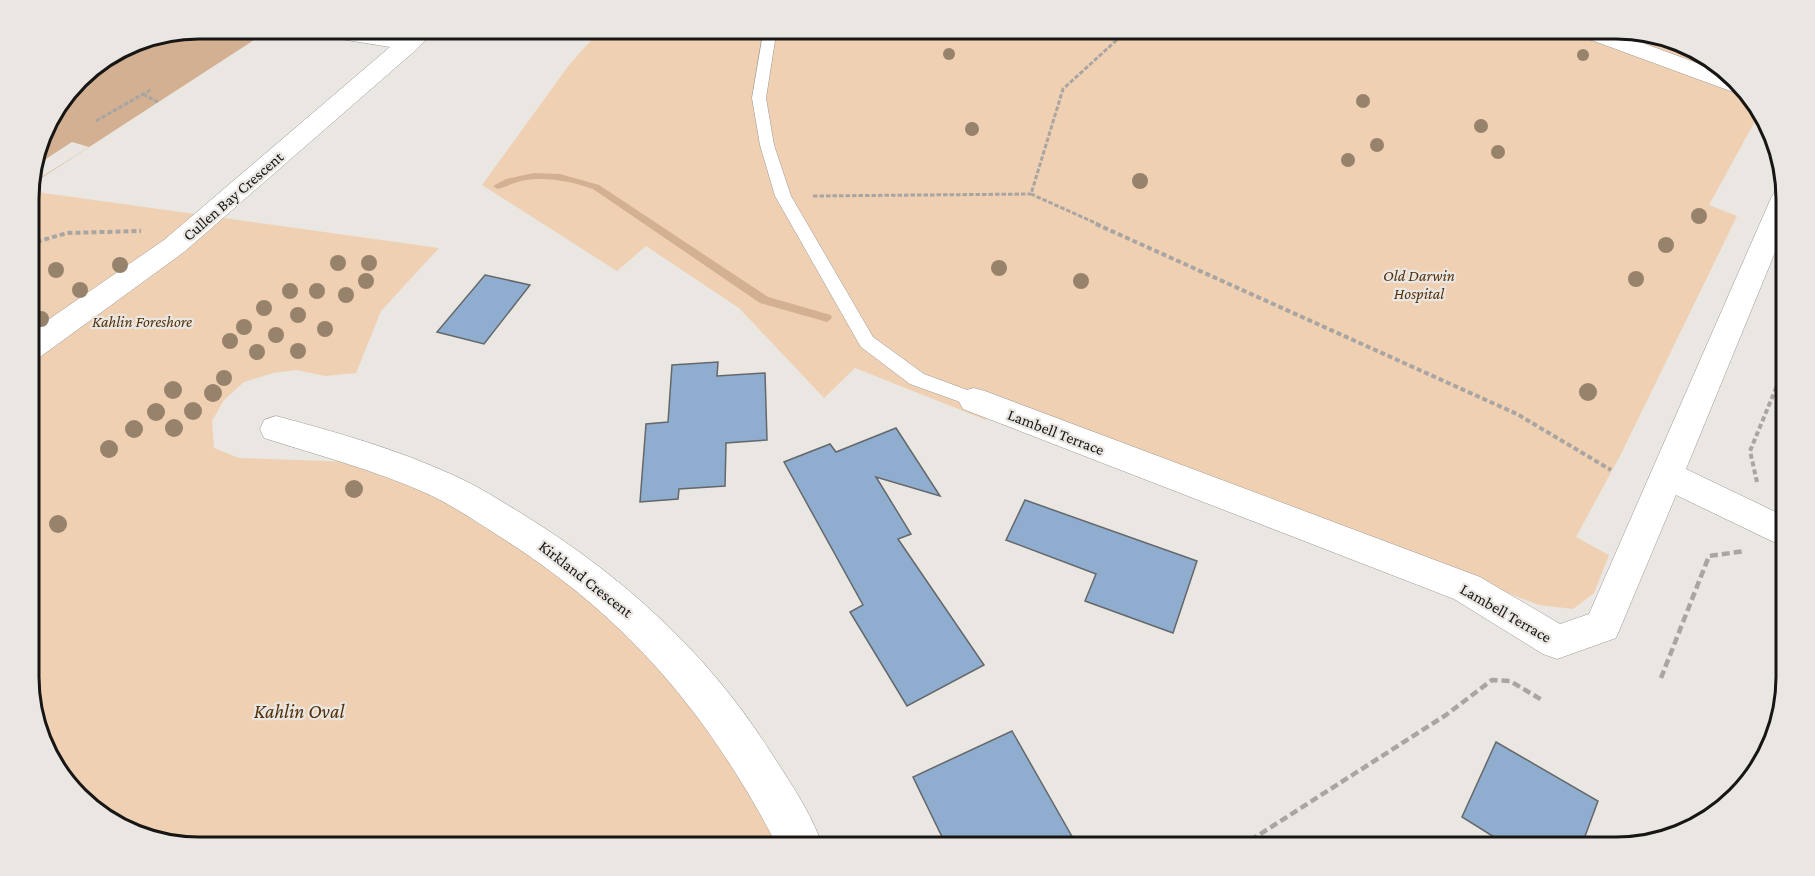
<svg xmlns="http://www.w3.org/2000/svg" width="1815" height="876" viewBox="0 0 1815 876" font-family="'Crimson Pro',serif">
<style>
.green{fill:#f0d0b2}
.water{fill:#d2b091}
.pier{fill:#eae6e2}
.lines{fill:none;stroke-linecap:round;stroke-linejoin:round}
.stream{fill:#d2b091;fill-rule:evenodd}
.building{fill:#8fadce;stroke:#64676b;stroke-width:1.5}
.service-casing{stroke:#9d9996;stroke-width:1}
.minor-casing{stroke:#9d9996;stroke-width:1}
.path-far2{stroke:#a8a5a2;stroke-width:3;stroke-dasharray:4.5 2;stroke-linecap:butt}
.path-far1{stroke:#a8a5a2;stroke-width:4;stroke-dasharray:5 3;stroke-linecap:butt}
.path{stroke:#a8a5a2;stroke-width:4.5;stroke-dasharray:8 4;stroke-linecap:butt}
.service{fill:#fff;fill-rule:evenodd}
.minor{fill:#fff;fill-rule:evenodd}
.tree{fill:#97836c}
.labels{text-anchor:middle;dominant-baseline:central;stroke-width:4.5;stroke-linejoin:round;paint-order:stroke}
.street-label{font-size:16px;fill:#181615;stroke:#eae6e2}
.park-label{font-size:16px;font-style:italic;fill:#53320b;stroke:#eae6e2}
.near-park-label{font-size:20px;font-style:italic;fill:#53320b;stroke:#eae6e2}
.rim{fill:none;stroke:#181615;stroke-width:3}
</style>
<rect width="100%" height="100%" fill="#eae6e2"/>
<path class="green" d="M601 29H1616L1691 46 1752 95 1759 114 1709 205 1737 216 1621 454 1576 537 1609 555 1594 593 1573 609 1539 605 1002 397 986 420 855 368 824 398 739 308 646 246 617 271 482 185 569 65Z
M29 191 439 248 381 311 356 373 325 376 297 370 273 373 244 382 224 400 212 421 214 448 239 458 354 462 426 492 542 550 685 687 766 819 779 847H199L124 830 63 781 30 700Z"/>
<path class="water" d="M194 29 257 38 29 186 46 123 85 73 161 36Z"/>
<path class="pier" d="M72 142 89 147 29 185 35 166Z"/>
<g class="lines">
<path class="stream" d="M534 173 560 174 599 185 768 297 831 315 832 318 827 322 760 303 593 189C570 181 545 176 521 181 513 183 506 187 498 189L493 186 506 179Z"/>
</g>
<path class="building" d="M485 275 530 285 484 344 437 332Z
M718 362 717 376 765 373 767 440 726 443 725 486 679 489 678 499 640 502 646 424 668 422 672 365Z
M896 428 940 496 876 477 911 534 898 539 984 665 907 706 850 612 863 605 784 462 830 444 836 452Z
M1025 500 1197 561 1173 633 1085 601 1096 574 1006 540Z
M1012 731 1078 847H947L913 777Z
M1496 742 1598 801 1581 847H1510L1462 817Z"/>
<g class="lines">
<g class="service-casing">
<path id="service" d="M764 28H777L766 98 774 145 791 196 873 337 924 374 981 395 983 400 981 405 974 407 910 384 861 347 858 342 775 196 760 145 752 98Z"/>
</g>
<g class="minor-casing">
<path id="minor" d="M305 28H358L403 36 412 28H437L417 49 184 252 40 357 29 360V333L164 240 390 47 316 35 308 33Z
M1569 28H1602L1724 73 1748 92 1741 94 1733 92 1572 33Z
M1785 188V228L1686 469 1786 517V548L1676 495 1616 638 1557 659 1543 654 1454 599 963 409 958 400 963 391 974 388 985 391 1480 577 1560 624 1589 614 1772 196 1776 190Z
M276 416C336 432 396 449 453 475 478 486 501 501 524 515 621 575 706 651 768 748 788 779 811 812 823 847H778C709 715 629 619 502 538 478 523 454 506 428 494 375 470 320 456 264 438L260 429 264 420Z"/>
</g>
<path class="path-far2" d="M143 94 158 102
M96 121 152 89
M813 196 1031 194
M1100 225 1031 194 1063 89 1130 28"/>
<path class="path-far1" d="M1096 224 1517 414 1611 470
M29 244 67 233 141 231
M1757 482 1750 451 1786 364"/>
<path class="path" d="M1661 678 1709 556 1745 551
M1240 847 1446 715 1492 680 1510 681 1542 700"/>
<use href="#service" class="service"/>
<use href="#minor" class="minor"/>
</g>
<g class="tree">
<circle cx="949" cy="54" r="6"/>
<circle cx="1583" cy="55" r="6"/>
<circle cx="1363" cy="101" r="7"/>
<circle cx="1481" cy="126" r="7"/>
<circle cx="972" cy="129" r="7"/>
<circle cx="1377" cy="145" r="7"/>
<circle cx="1498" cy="152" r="7"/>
<circle cx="1348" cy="160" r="7"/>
<circle cx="1140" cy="181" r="8"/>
<circle cx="1699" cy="216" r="8"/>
<circle cx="1666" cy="245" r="8"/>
<circle cx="338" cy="263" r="8"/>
<circle cx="369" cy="263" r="8"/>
<circle cx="120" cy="265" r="8"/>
<circle cx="999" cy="268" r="8"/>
<circle cx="56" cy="270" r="8"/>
<circle cx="1636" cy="279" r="8"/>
<circle cx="366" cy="281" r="8"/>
<circle cx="1081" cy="281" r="8"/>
<circle cx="80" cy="290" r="8"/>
<circle cx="290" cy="291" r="8"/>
<circle cx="317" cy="291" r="8"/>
<circle cx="346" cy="295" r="8"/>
<circle cx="264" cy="308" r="8"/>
<circle cx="298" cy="315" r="8"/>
<circle cx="41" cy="319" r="8"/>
<circle cx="244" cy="327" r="8"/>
<circle cx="325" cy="329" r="8"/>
<circle cx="276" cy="335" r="8"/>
<circle cx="230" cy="341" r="8"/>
<circle cx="298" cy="351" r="8"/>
<circle cx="257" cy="352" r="8"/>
<circle cx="224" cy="378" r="8"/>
<circle cx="173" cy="390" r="9"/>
<circle cx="1588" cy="392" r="9"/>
<circle cx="213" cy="393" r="9"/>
<circle cx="193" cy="411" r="9"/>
<circle cx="156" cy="412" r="9"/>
<circle cx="174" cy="428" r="9"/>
<circle cx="134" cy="429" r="9"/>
<circle cx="109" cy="449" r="9"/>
<circle cx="354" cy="489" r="9"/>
<circle cx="58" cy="524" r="9"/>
</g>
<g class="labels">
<g class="street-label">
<text transform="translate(233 196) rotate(-41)">Cullen Bay Crescent</text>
<text transform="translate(1056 432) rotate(21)">Lambell Terrace</text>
<text transform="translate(586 579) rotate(38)">Kirkland Crescent</text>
<text transform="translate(1506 613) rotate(30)">Lambell Terrace</text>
</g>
<g class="park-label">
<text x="1419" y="275">Old Darwin<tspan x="1419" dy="18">Hospital</tspan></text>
<text x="142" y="321">Kahlin Foreshore</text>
</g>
<g class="near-park-label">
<text x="299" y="711">Kahlin Oval</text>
</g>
</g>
<path d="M0 0H1815V876H0ZM199 39H1616A160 160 0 0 1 1776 199V677A160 160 0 0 1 1616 837H199A160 160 0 0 1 39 677V199A160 160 0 0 1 199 39Z" fill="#eae6e2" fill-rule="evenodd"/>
<path class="rim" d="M199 39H1616A160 160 0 0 1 1776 199V677A160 160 0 0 1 1616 837H199A160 160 0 0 1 39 677V199A160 160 0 0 1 199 39Z"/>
</svg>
